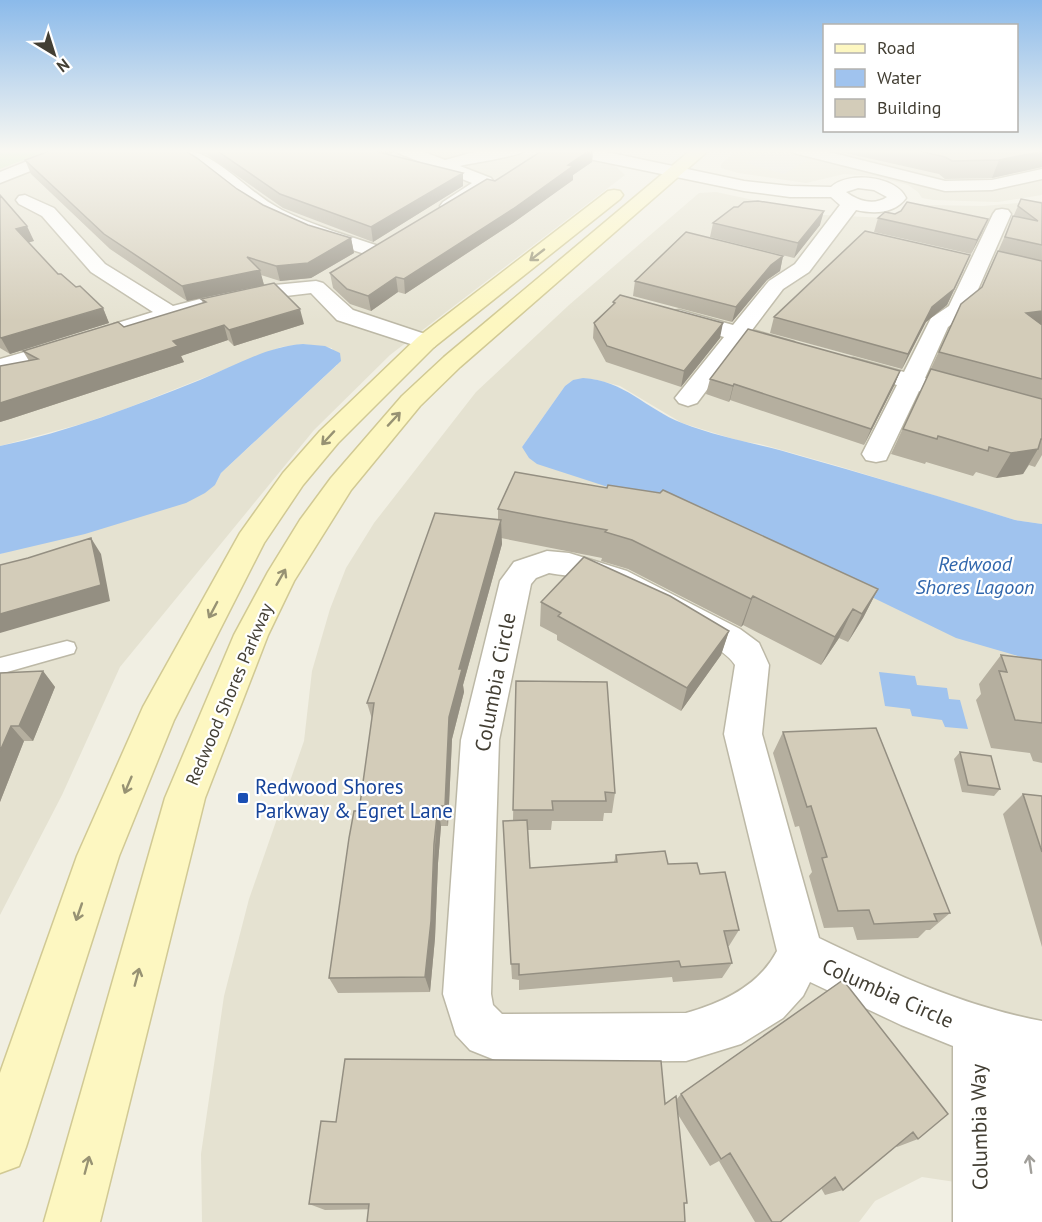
<svg xmlns="http://www.w3.org/2000/svg" width="1042" height="1222" viewBox="0 0 1042 1222" font-family="'PT Sans',sans-serif">
<style>
.residential{fill:#e5e2d1}
.green{fill:#c3e6ac}
.parking{fill:#e2e0dc}
.water{fill:#a0c3ee}
.lines{fill:none;stroke-linecap:round;stroke-linejoin:round}
.lane-casing{stroke:#bcb8a6;stroke-width:3}
.street-casing{stroke:#bcb8a6;stroke-width:3}
.secondary-casing{stroke:#d1c994;stroke-width:3}
.lane{fill:#fff;fill-rule:evenodd}
.street{fill:#fff;fill-rule:evenodd}
.secondary{fill:#fdf7c1;fill-rule:evenodd}
.wall{fill:#b5af9f}
.shaded-wall{fill:#948f82}
.building{fill:#d3ccb9;stroke:#948f82;stroke-width:1.5}
.oneway{stroke:#979273}
.oneway2{stroke:#a19f9a}
.transit-dot{fill:#1a4fb4;stroke:#fff;stroke-width:2}
.labels{text-anchor:middle;dominant-baseline:central;stroke-width:4.5;stroke-linejoin:round;paint-order:stroke}
.street-label{font-size:18px;fill:#433f34;stroke:#fff}
.water-label{font-size:20px;font-style:italic;fill:#3066ac;stroke:#fff}
.near-street-label{font-size:21px;fill:#433f34;stroke:#fff}
.near-transit-label{font-size:21px;fill:#164399;stroke:#fff;text-anchor:start}
</style>
<rect width="100%" height="100%" fill="#f1efe3"/>
<path class="residential" d="M49 150H502L512 155 564 156 613 164 625 175 390 355 314 430 120 667 62 795 0 915V554L215 485 221 473 337 365 332 348 303 344 281 347 125 409 81 424 0 446V169Z
M737 150H1042V195L998 202 933 200 922 198 918 192 908 185 874 176 844 174 806 183 738 173 721 168V164Z
M716 192 824 215 887 218 927 205 983 206 1042 201V524L1015 520 838 466 760 444 740 441 682 423 620 386 593 379 573 380 565 386 522 447 719 523 1042 663V1204L995 1188 922 1177 875 1201 859 1222H202L201 1154 224 996 249 899 304 741 312 671 330 609 346 568 374 523 476 392 569 305 699 193Z"/>
<path class="green" d="M0 150H49L0 169Z"/>
<path class="parking" d="M770 150H777L809 159 784 174 746 163Z"/>
<path class="water" d="M303 344 325 346 340 353 341 361 221 473 215 485 205 493 186 503 85 534 0 554V446C68 432 135 406 200 380 233 367 267 346 303 344Z
M583 378C624 380 646 409 682 423 720 438 761 444 800 456 872 476 944 498 1015 520L1042 524V663L956 638 719 523 537 464 529 458 522 447 565 386 573 380Z
M879 672 915 676 917 685 947 688 949 699 960 700 968 729 945 727 942 720 912 716 910 709 885 706Z"/>
<g class="lines">
<g class="lane-casing">
<path id="lane" d="M67 641 74 643 76 648 74 653 0 674V658Z"/>
</g>
<g class="street-casing">
<path id="street" d="M55 150H78L76 153 0 183V172Z
M170 150C177 150 187 149 193 151 227 163 250 194 282 210 314 226 348 236 382 247L385 251 382 255H368L312 237 268 217 242 201 202 169Z
M396 150H419L445 160 482 150H527C521 156 473 163 460 166L491 178 494 182 455 210H443L440 206 443 202 472 183 398 153Z
M550 150H597L744 181 790 186 831 187C848 171 896 176 906 198 894 214 874 214 856 210L809 272 783 289 752 330 794 342 798 347 794 352 786 354 743 342 697 403 688 406 679 403 675 398 724 337 671 322 668 317 671 312 679 310 733 325 769 281 795 264 840 205 831 197H790L744 191 594 160 558 155ZM858 188 874 190 887 197C874 206 858 201 846 192Z
M792 150H821L945 181 992 180 1042 169V179L992 190 945 191 794 153Z
M25 195 54 208 105 264 173 306 243 288 316 281 323 283 353 310 434 337 438 342 434 347 426 349 337 320 311 293 243 301 130 334 122 336 114 334 111 329 114 324 153 312 91 272 42 216 19 204 16 200 19 196Z
M1002 209 1008 210 1011 214 969 310 948 327 925 378 1042 410V426L919 391 886 460 876 462 866 460 862 454 897 385 845 370 841 365 845 360 853 358 904 372 931 318 949 306 993 214 996 210Z
M70 339 78 341 82 346 78 351 0 374V359Z
M547 551 569 553 627 571 740 629 759 643 769 665 762 734 819 938C892 973 962 1006 1042 1021V1222H1009V1217V1222H953V1046L901 1025 810 982 803 996 783 1018 741 1044 686 1061 500 1062 470 1050 456 1035 443 994 461 740 500 581 514 562ZM549 573C561 575 574 576 586 580 611 588 725 644 735 665L724 734 777 951C759 986 722 1003 686 1013L502 1014 493 1005 491 994 499 740 531 584 536 578Z"/>
</g>
<g class="secondary-casing">
<path id="secondary" d="M691 150H709L460 367 420 406 351 490 294 581 268 635 205 798 100 1222H44L165 798 234 635 268 572 300 520 331 478 402 396 444 357Z
M614 190 620 191 623 195 620 199 434 347 338 443 303 485 264 543 174 720 119 856 26 1147 19 1166 0 1173V1073L77 856 143 707 240 533 283 473 320 431 418 337 608 191Z"/>
</g>
<use href="#lane" class="lane"/>
<use href="#street" class="street"/>
<use href="#secondary" class="secondary"/>
</g>
<path class="wall" d="M196 150H395V152L387 155 463 173V186L373 242 283 208 206 154Z
M543 150H593L592 162 573 175V180L513 223 405 294 398 292 371 311 350 304 333 288 330 273 495 181Z
M832 150H1042V167L992 178 945 179 939 174Z
M25 160 237 189 263 205 308 225 351 238 354 253 311 278 280 281 261 275 264 285 187 301 110 249 31 174Z
M0 195 34 241 28 242 58 274 103 308 109 323 10 354 0 348Z
M1021 199 1042 203V455L1035 467 1029 465 1023 474 996 478 976 472 973 476 926 462 925 464 891 454 961 304 982 288Z
M878 218 988 219 971 254 874 232Z
M713 223 820 225 794 258 710 237Z
M783 256 780 271 767 280 732 322 633 296 635 281Z
M964 270 947 305 926 322 902 369 770 333 774 317Z
M201 299 304 324 234 346 228 340 181 356 184 362 10 419 0 422V366L29 361 23 351 124 327 203 303Z
M613 302 720 338 681 387 606 362 593 338 594 323 613 305Z
M900 371 894 386 864 445 730 400 729 402 706 394 710 379Z
M515 472 878 589 863 618 848 642 839 638 821 665 743 625 741 627 628 569 601 561 602 558 501 538 502 544 463 685 464 692 452 739 448 826H441L438 863 435 938 430 992 338 993 329 978 359 811 372 719 367 703 498 520V509Z
M541 602 729 631 721 655 681 711 557 640V635L540 626Z
M1001 655 1042 660V763L1033 761 1030 753 991 748 976 700 981 694 979 684Z
M43 671 55 687 33 741H24L0 802V673Z
M516 681 615 793 612 813H604L603 821H552L551 830H528L530 868 614 862 616 855 668 864 700 874 739 930 729 946H728L732 963 722 978 673 982 672 977 519 990V980L512 979 504 841 513 820Z
M783 732 950 913 930 930H926L918 938 857 940 853 927 824 928 809 876 812 872 799 826 795 827 773 753Z
M960 752 1000 789 994 796 962 792 954 759Z
M1023 794 1042 796V947L1003 814Z
M843 980 918 1139 897 1147 896 1146 843 1190 825 1195 821 1188 780 1222H755L719 1161 710 1166 677 1113 687 1203 684 1204 325 1210 309 1204 665 1104 676 1100 681 1094Z"/>
<path class="shaded-wall" d="M361 150H395V152L363 161Z
M590 150H593L592 162 573 175V180L513 223 405 294 404 279Z
M1042 151V167L992 178 999 160Z
M463 173V186L373 242 371 227Z
M824 211 820 225 794 258 798 243Z
M988 219 982 233 971 254 977 240Z
M27 226 34 241 23 244 16 229Z
M351 238 354 253 311 278 280 281 276 266Z
M970 255 947 305 926 322 902 369 908 354 932 307Z
M783 256 780 271 767 280 732 322 736 307 771 265Z
M260 270 264 285 187 301 182 286Z
M396 277 398 292 371 311 368 296Z
M103 308 109 323 10 354 1 338Z
M300 309 304 324 234 346 229 330Z
M1042 311V333L1026 313Z
M723 323 720 338 681 387 684 371Z
M224 325 228 340 181 356 184 362 10 419 0 422V403L173 341Z
M900 371 894 386 864 445 871 429Z
M734 384 730 400 729 402 733 386Z
M1038 449 1023 474 996 478 1011 453Z
M501 520 502 544 463 685 464 692 452 739 448 826 445 806 449 717 459 669Z
M91 538 101 554 110 601 0 633V614Z
M878 589 863 618 848 642 862 614Z
M753 596 743 625 741 627 751 599Z
M853 609 839 638 821 665 835 637Z
M729 631 721 655 681 711 687 688Z
M43 671 55 687 33 741 19 726Z
M11 726 24 741 0 802V751Z
M438 806 441 826 438 863 435 938 430 992 425 977Z"/>
<path class="building" d="M52 150H184L197 158 237 189 263 205 308 225 351 238 308 263 276 266 247 257 260 270 182 286 104 234 25 160Z
M216 150H370L463 173 371 227 280 194Z
M543 150H590L568 165 573 166 513 209 404 279 396 277 368 296 347 289 330 273 487 179 495 181Z
M915 150H1042V151L999 160 952 161 945 157Z
M0 195 27 226 16 229 58 274H61L76 287 80 286 103 308 1 338 0 337Z
M1021 199 1042 203V245L1005 237 1013 216 1038 221 1018 206Z
M758 201 824 211 798 243 713 223 734 207H738L744 202Z
M907 202 988 219 977 240 878 218 885 212 895 214 901 211Z
M865 231 970 255 954 289 932 307 908 354 774 317Z
M686 232 783 256 771 265 736 307 635 281Z
M998 251 1042 261V311L1026 313 1042 325V379L939 352 961 304 982 287Z
M274 283 300 309 229 330 224 325 173 341 178 346 0 403V366L38 359 23 351 118 322 124 327 206 302 201 299Z
M620 295 723 323 684 371 607 346 594 323 615 303 613 302Z
M748 329 900 371 871 429 734 384 733 386 710 379Z
M931 369 1042 399V439H1041L1038 449 1011 453 989 447 988 451 938 436 937 439 903 429Z
M515 472 607 488 608 485 660 493 663 490 878 589 862 614 853 609 835 637 753 596 751 599 632 540 605 532 607 530 498 509Z
M435 513 501 520 459 669H462L449 717 445 806H438L434 844 431 921 425 977 329 978 349 838 354 811H359L374 703H367Z
M91 538 101 585 0 614V565L28 558Z
M584 557 670 596 729 631 687 688 558 616 561 613 541 602Z
M1001 655 1042 660V723L1015 720 999 671 1007 672Z
M43 671 19 726H11L0 751V673Z
M516 681 607 682 615 793 605 792 606 801H552L553 810H513Z
M876 728 950 913 934 914 937 921 874 924 869 910 838 911 822 858 827 857 811 806 807 807 783 732Z
M960 752 991 756 1000 789 968 785Z
M1023 794 1042 796V852Z
M527 820 530 868 617 862 616 855 665 851 668 864 697 863 700 874 725 872 739 930 724 931 732 963 681 967 679 961 519 975V964H511L503 821Z
M843 980 948 1114 918 1139 913 1132 843 1190 835 1177 780 1222H772L730 1153 721 1159 681 1094Z
M345 1059 661 1061 665 1104 676 1096 687 1203H684L685 1222H367L369 1204H309L321 1121 336 1122Z"/>
<defs><path id="oneway-shaft" d="M-6 0H5M1.5-3L5.5 0L1.5 3" fill="none" stroke-width="1.6" stroke-linecap="round" stroke-linejoin="round" transform="scale(1.5)"/></defs>
<g class="oneway">
<use href="#oneway-shaft" transform="translate(537 255) rotate(142)"/>
<use href="#oneway-shaft" transform="translate(394 419) rotate(-47)"/>
<use href="#oneway-shaft" transform="translate(328 438) rotate(133)"/>
<use href="#oneway-shaft" transform="translate(281 577) rotate(-60)"/>
<use href="#oneway-shaft" transform="translate(213 610) rotate(118)"/>
<use href="#oneway-shaft" transform="translate(128 785) rotate(113)"/>
<use href="#oneway-shaft" transform="translate(79 912) rotate(109)"/>
<use href="#oneway-shaft" transform="translate(137 977) rotate(-75)"/>
<use href="#oneway-shaft" transform="translate(87 1165) rotate(-75)"/>
</g>
<use class="oneway2" href="#oneway-shaft" transform="translate(1030 1164) rotate(-98)"/>
<linearGradient id="sky" x2="0" y2="1"><stop stop-color="#8bbaea"/><stop offset="0.47" stop-color="#f9f8f2"/><stop offset="1" stop-color="#f9f8f2" stop-opacity="0"/></linearGradient>
<rect width="1042" height="321" fill="url(#sky)"/>
<rect class="transit-dot" x="237" y="792" width="12" height="12" rx="3"/>
<g class="labels">
<g class="street-label">
<text transform="translate(229 694) rotate(-67)">Redwood Shores Parkway</text>
</g>
<g class="water-label">
<text x="975" y="564">Redwood<tspan x="975" dy="23">Shores Lagoon</tspan></text>
</g>
<g class="near-street-label">
<text transform="translate(495 682) rotate(-79)">Columbia Circle</text>
<text transform="translate(888 993) rotate(24)">Columbia Circle</text>
<text transform="translate(979 1127) rotate(-91)">Columbia Way</text>
</g>
<g class="near-transit-label">
<text x="255" y="786">Redwood Shores<tspan x="255" dy="24">Parkway &amp; Egret Lane</tspan></text>
</g>
</g>
<rect x="823" y="24" width="195" height="108" fill="#ffffff" stroke="#b4b2ae" stroke-width="1.5"/>
<rect x="835" y="44" width="30" height="9" fill="#fdf7c1" stroke="#b4b2ae" stroke-width="1.5"/>
<text x="877" y="54" font-size="18" fill="#433f34">Road</text>
<rect x="835" y="69" width="30" height="18" fill="#a0c3ee" stroke="#b4b2ae" stroke-width="1.5"/>
<text x="877" y="84" font-size="18" fill="#433f34">Water</text>
<rect x="835" y="99" width="30" height="18" fill="#d3ccb9" stroke="#b4b2ae" stroke-width="1.5"/>
<text x="877" y="114" font-size="18" fill="#433f34">Building</text>
<g transform="translate(54 54) rotate(142)" stroke="#ffffff" stroke-width="4.5" paint-order="stroke">
<path d="M0-4.5L10 22L0 15L-10 22Z" fill="#433f34"/>
<text y="-9" font-size="16" font-weight="bold" text-anchor="middle" fill="#433f34">N</text>
</g>
</svg>
